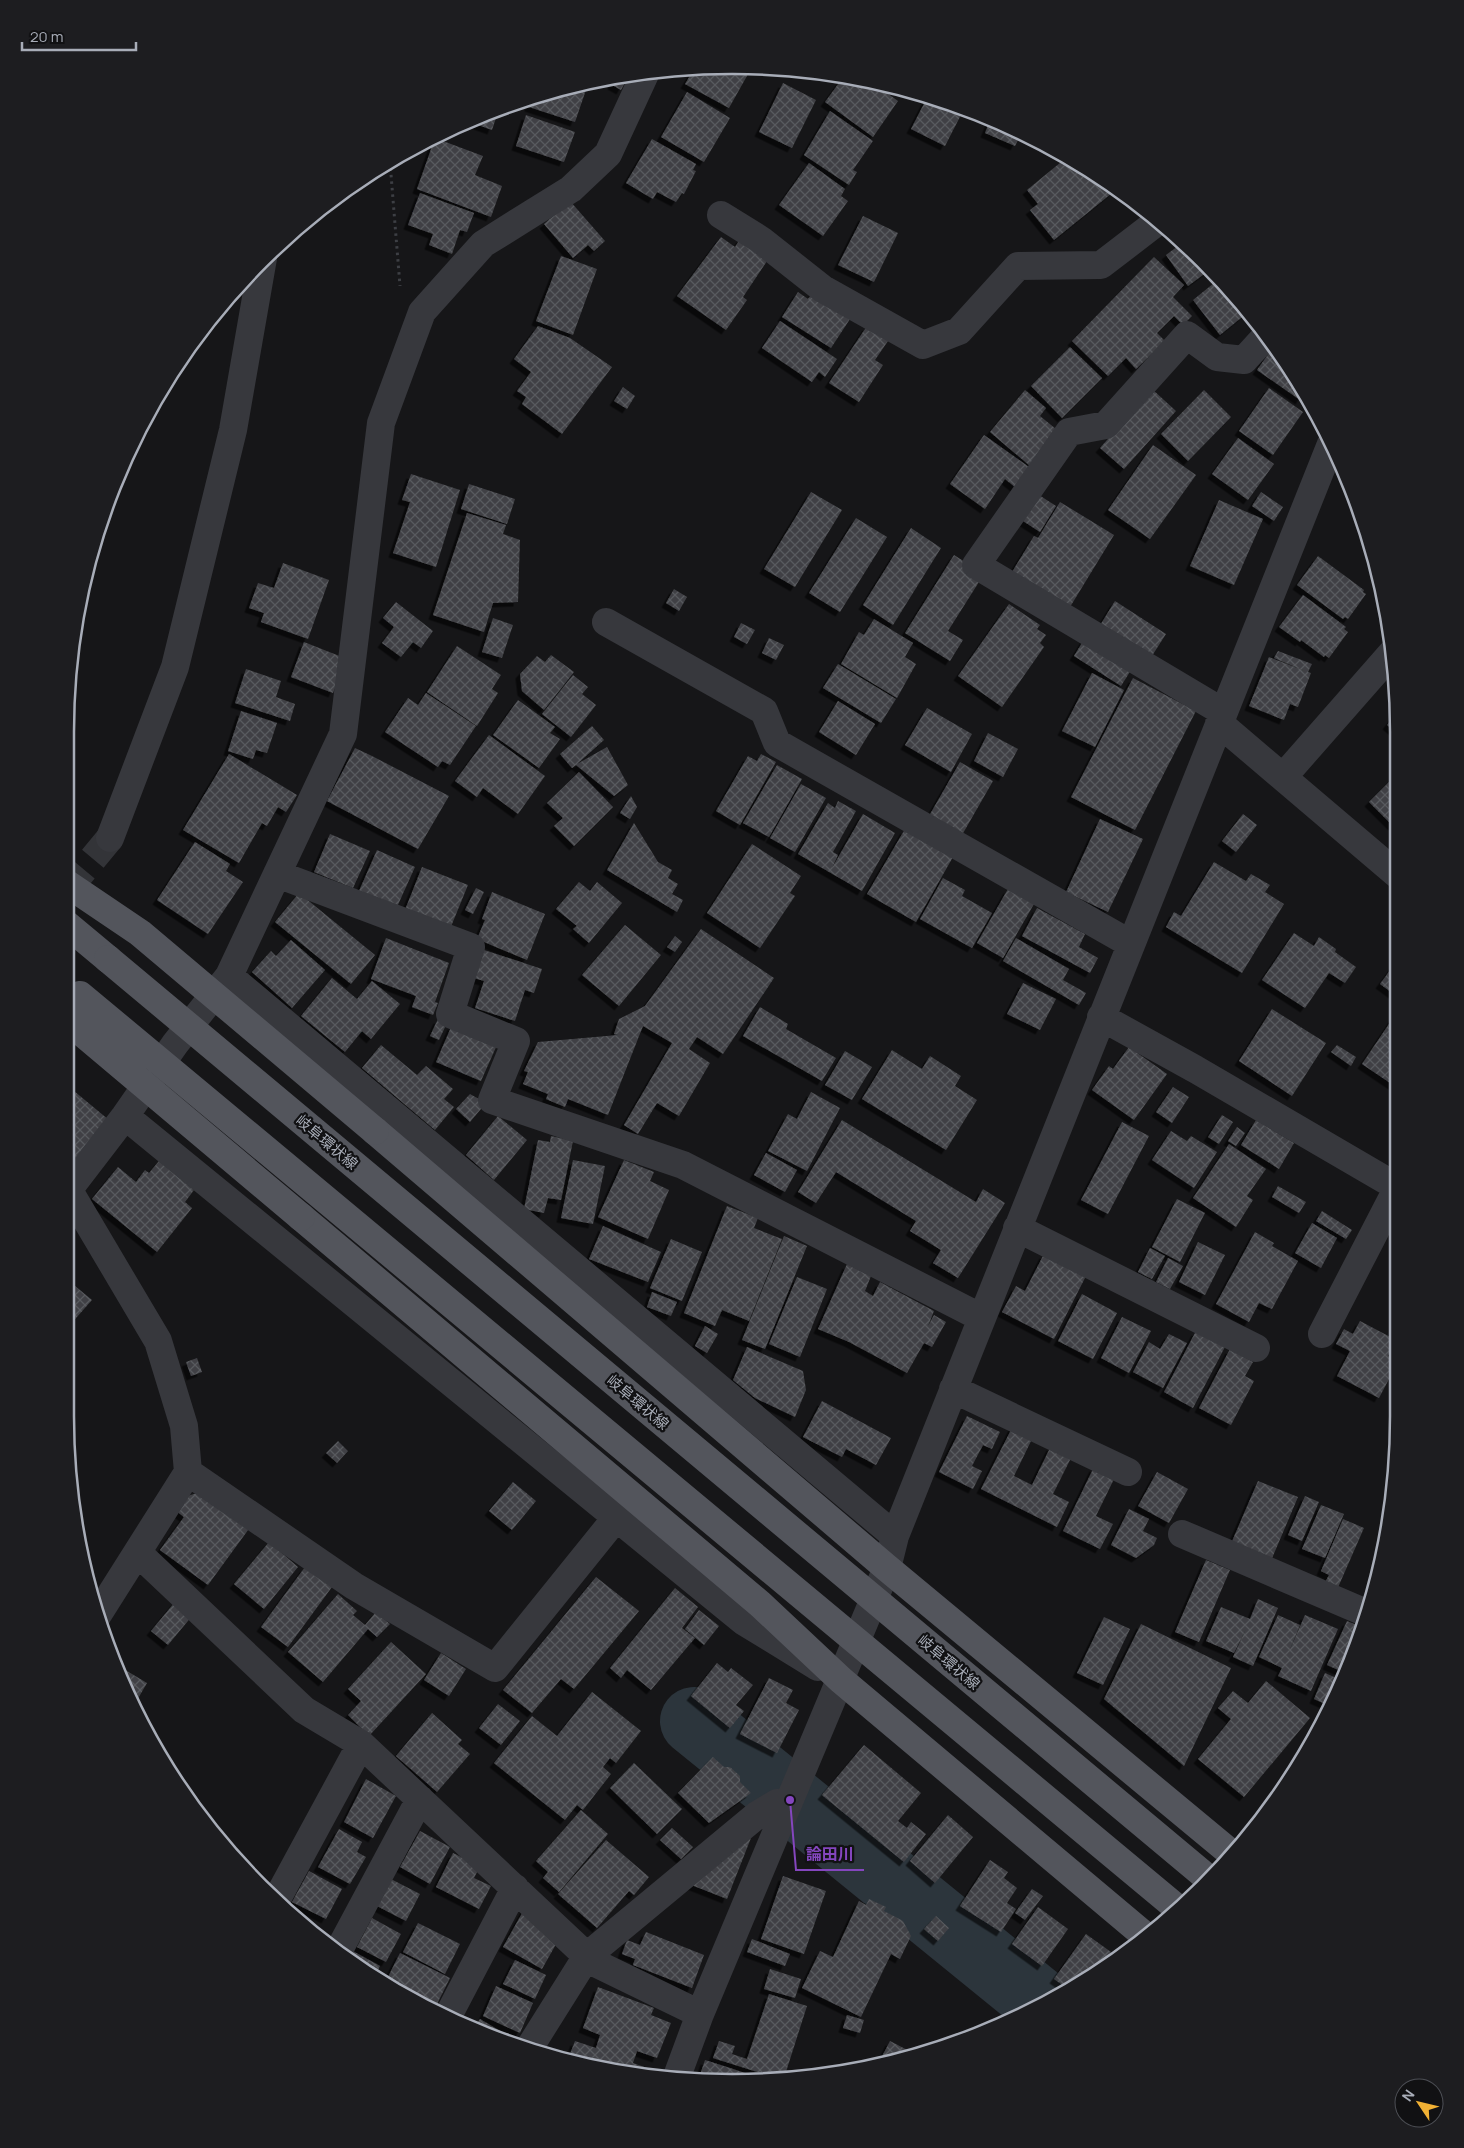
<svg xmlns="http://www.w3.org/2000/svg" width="1464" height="2148" viewBox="0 0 1464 2148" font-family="Manrope,'Noto Sans JP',sans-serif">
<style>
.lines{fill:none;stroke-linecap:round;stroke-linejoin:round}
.river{stroke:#2c353c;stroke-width:68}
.building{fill:url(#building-cross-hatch);filter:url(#shadow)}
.street-tunnel{stroke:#333438;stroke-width:28;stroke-dasharray:28 14;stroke-linecap:butt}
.path{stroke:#3d3f44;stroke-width:3;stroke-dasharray:2.5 4;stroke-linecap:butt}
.street{stroke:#37383d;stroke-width:28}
.primary{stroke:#53555c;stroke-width:28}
.primary-bridge{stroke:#53555c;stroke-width:28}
.labels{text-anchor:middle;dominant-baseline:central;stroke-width:4.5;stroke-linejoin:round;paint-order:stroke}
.street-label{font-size:15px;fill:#a8adb8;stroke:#111113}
.rim{fill:none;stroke:#a8adb8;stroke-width:2.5}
.leader{fill:none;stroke:#8446be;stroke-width:2}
.callout-dot{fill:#8446be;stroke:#111113;stroke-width:2}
.callout-label{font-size:16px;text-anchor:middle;font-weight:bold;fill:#8446be;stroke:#111113;stroke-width:4.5;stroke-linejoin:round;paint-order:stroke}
</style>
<defs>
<pattern id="building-cross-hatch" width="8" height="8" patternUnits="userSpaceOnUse" patternTransform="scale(1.25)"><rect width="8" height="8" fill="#404145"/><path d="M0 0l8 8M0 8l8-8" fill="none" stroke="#595a5e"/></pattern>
<filter id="shadow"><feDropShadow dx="-4.5" dy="4.5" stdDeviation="0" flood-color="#0009"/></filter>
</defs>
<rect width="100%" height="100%" fill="#161618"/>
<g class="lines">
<path class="river" d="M694 1721 1042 2004"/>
</g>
<path class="building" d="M732 65 752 67 729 108 685 84 694 69Z
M629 75 621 90 612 85 616 76Z
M844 76 869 80 898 101 873 137 825 102Z
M783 83 816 100 792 148 759 132Z
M580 84 587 87 575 122 529 107 531 99Z
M687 92 730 118 704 162 661 137Z
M927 98 964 109 945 146 911 129Z
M499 109 492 130 467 121 476 116Z
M830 111 873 141 853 170 857 172 849 185 804 155Z
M526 115 575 132 564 162 516 146Z
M991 118 1021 134 1015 146 985 133Z
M435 138 483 156 475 175 502 186 491 217 417 189Z
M652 139 696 164 693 170 696 171 684 194 682 193 676 202 657 192 653 199 626 183Z
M1066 158 1097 174 1112 193 1054 240 1030 210 1038 204 1027 190Z
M809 163 845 189 841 196 848 201 823 236 779 205Z
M420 193 474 213 467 232 460 230 452 254 429 245 433 234 408 225Z
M570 201 605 241 594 251 588 245 573 258 544 224Z
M863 216 898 233 874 282 838 265Z
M721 237 735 247 741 238 769 258 743 297 747 300 726 330 677 296Z
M1182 243 1203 260 1211 269 1188 286 1166 255Z
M561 256 597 269 573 335 536 321Z
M1154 257 1184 285 1173 297 1192 316 1183 325 1174 316 1157 333 1165 341 1136 369 1126 358 1108 376 1072 341Z
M1219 279 1247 313 1220 335 1193 300Z
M814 291 852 316 831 348 782 317 798 292 808 299Z
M780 321 837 359 825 377 819 372 812 382 762 348Z
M538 326 570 338 612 367 562 434 522 404 526 397 517 391 531 372 514 359Z
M867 326 888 341 875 360 883 365 859 402 829 383Z
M1274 346 1286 361 1304 393 1300 400 1257 370Z
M1070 347 1102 378 1062 418 1031 386Z
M623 387 635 396 627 409 614 401Z
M1269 388 1303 412 1273 455 1239 431Z
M1152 389 1176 411 1124 469 1100 448Z
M1025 390 1046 408 1040 416 1056 429 1030 466 990 432Z
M1204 390 1231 417 1188 461 1161 434Z
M984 435 1029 467 1015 487 1005 479 985 509 950 484Z
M1238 438 1274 464 1248 500 1212 474Z
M1153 445 1196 475 1150 539 1108 510Z
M411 474 460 490 436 567 393 553 410 502 402 500Z
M469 484 515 499 507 524 461 509Z
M811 492 842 510 795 587 764 569Z
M1261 492 1283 507 1274 521 1252 506Z
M1039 495 1056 506 1040 532 1023 521Z
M1219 500 1263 519 1234 585 1190 566Z
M1060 502 1114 535 1070 607 1012 572 1034 536 1038 538Z
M467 513 506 525 503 534 520 540 518 602 493 603 484 632 433 615Z
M856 518 887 537 840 612 809 593Z
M911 528 941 548 893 625 863 605Z
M954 555 984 574 948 631 963 640 950 661 905 633Z
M1318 556 1364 590 1363 592 1366 594 1348 619 1345 617 1343 619 1297 585Z
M283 563 329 580 308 639 261 622 264 613 249 608 258 583 274 588Z
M674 589 687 597 679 611 666 603Z
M1303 595 1346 627 1344 629 1348 632 1329 658 1325 655 1324 657 1301 640 1300 642 1279 627Z
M1115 601 1166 634 1150 659 1099 627Z
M396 602 433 631 421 648 413 642 401 657 382 643 394 627 383 618Z
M1009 604 1040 625 1037 629 1046 635 1040 643 1044 647 1002 707 958 676Z
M493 618 513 625 502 658 482 652Z
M874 619 913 643 905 657 916 664 897 698 841 664 859 632 864 635Z
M741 623 755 630 747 644 734 637Z
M769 638 784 645 776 660 762 653Z
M1085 638 1133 667 1121 686 1074 656Z
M304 642 347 659 333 693 291 677Z
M457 646 501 675 492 689 498 693 477 726 427 692Z
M1278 651 1312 664 1308 672 1311 673 1298 707 1290 704 1284 720 1249 706 1269 657 1305 671 1274 658Z
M551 655 574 672 544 710 522 691 520 674 537 656 545 662Z
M838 664 896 699 881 723 823 688Z
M246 669 281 681 276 697 295 704 290 721 235 703Z
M1092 673 1124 690 1095 747 1062 731Z
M573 675 588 687 582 694 596 705 571 737 542 714Z
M1133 678 1196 711 1135 830 1071 797Z
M426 693 476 726 450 765 442 761 438 767 385 732 408 698 418 705Z
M518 700 555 727 550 733 560 739 539 768 493 735Z
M838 701 875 724 856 755 819 732Z
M927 708 972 734 951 772 905 745Z
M241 711 277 723 267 753 256 750 253 759 228 751Z
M1397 712 1399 732V735L1387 725Z
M592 726 604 740 577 764 607 747 628 785 614 796 576 765 572 768 560 754Z
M988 733 1018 749 1003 777 974 761Z
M489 735 545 776 518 814 483 788 477 797 455 781Z
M355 748 372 756 449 796 418 849 327 801Z
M229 754 297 795 286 812 278 807 267 826 262 823 239 863 183 830Z
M761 754 776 762 740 825 716 811 748 756 757 761Z
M960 762 993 781 962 835 929 816Z
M777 765 802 779 769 837 743 823Z
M579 772 613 807 574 846 554 826 563 818 547 803Z
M1399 772V820L1393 826 1369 802Z
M801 784 826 798 795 852 770 838Z
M631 796 637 807 630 819 620 813Z
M838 801 856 811 833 852 838 855 832 868 863 814 895 833 862 891 798 854 828 803 835 808Z
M1243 814 1257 825 1236 852 1222 841Z
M1100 819 1143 839 1108 912 1066 892Z
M634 823 658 862 672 870 668 878 678 884 672 894 683 900 677 912 607 870Z
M905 829 953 857 916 922 867 894Z
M330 834 370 851 353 888 314 872Z
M195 842 230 864 226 871 243 882 208 934 157 900Z
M752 844 801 876 790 893 795 896 760 948 707 913Z
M377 850 415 867 397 907 359 891Z
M1214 862 1246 881 1251 874 1270 885 1265 892 1284 904 1242 973 1166 927 1174 912 1181 916Z
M422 867 468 885 450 929 405 910Z
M943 878 965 890 962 896 992 913 972 948 920 919Z
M579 882 590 891 597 882 622 903 589 943 573 929 577 926 556 909Z
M476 888 484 892 473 914 465 910Z
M1008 889 1034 904 1003 958 977 943Z
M492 892 545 914 527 960 477 939 485 920 482 919Z
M299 893 375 955 351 984 275 922Z
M1037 908 1085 934 1079 947 1098 958 1090 973 1022 936Z
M625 925 661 955 619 1006 582 975Z
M701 929 774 978 723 1054 697 1037 689 1049 710 1063 679 1116 657 1103 638 1134 624 1125 672 1043 643 1026 608 1115 568 1099 565 1107 546 1099 548 1094 523 1084 528 1072 524 1071 538 1042 618 1035 614 1034 619 1019 645 1006Z
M1294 933 1314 946 1319 937 1336 949 1335 952 1356 967 1345 983 1329 973 1305 1008 1262 980Z
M675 936 682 942 675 952 667 947Z
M386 938 449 963 435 1002 438 1003 433 1015 412 1007 416 996 371 979Z
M1016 938 1069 969 1063 980 1086 993 1079 1005 1003 961Z
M291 940 325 970 292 1008 252 972 271 951 276 956Z
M484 950 542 969 534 993 525 990 515 1021 475 1008 484 981 474 978Z
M1399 958V998L1380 984Z
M332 978 357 999 372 981 400 1004 371 1039 362 1031 345 1052 301 1016Z
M1023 983 1056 999 1040 1030 1007 1014Z
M760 1007 788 1024 786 1029 836 1058 822 1081 743 1036Z
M1272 1009 1326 1043 1292 1096 1239 1061Z
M1395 1015 1399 1018V1089L1362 1064Z
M438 1019 447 1023 439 1040 430 1036Z
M452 1025 497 1045 481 1081 436 1062Z
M381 1045 417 1075 426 1066 453 1089 444 1099 454 1107 435 1130 362 1068Z
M1337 1045 1356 1057 1351 1066 1331 1052Z
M1129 1047 1167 1074 1134 1120 1092 1090 1109 1066 1113 1069Z
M892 1050 922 1069 930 1056 961 1076 955 1086 977 1100 946 1150 862 1099Z
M845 1051 872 1067 852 1100 825 1085Z
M68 1086 109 1120 74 1161 68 1156Z
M1173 1087 1189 1097 1172 1123 1156 1112Z
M811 1092 840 1108 807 1171 768 1151 788 1114 797 1119Z
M470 1094 486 1103 470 1122 456 1109Z
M1222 1115 1233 1122 1219 1144 1208 1137Z
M498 1116 527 1140 494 1180 466 1155Z
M842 1120 976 1202 983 1189 1005 1203 958 1278 933 1263 941 1250 910 1231 916 1221 836 1172 816 1203 798 1192Z
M1256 1120 1294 1143 1279 1169 1241 1145Z
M1122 1122 1149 1136 1108 1214 1081 1200Z
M1237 1127 1245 1133 1236 1146 1228 1141Z
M1171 1131 1187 1141 1191 1136 1217 1152 1194 1188 1152 1160Z
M551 1136 573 1141 561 1200 548 1198 544 1213 524 1209 538 1140 550 1142Z
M1229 1144 1266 1169 1247 1196 1253 1200 1236 1227 1193 1198Z
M766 1153 797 1170 785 1192 754 1175Z
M573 1160 605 1166 593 1224 561 1218Z
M624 1160 654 1172 650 1181 669 1190 648 1239 598 1217Z
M159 1161 194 1190 185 1202 192 1208 157 1252 92 1199 118 1167 136 1182 145 1170 149 1173Z
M1278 1186 1306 1202 1299 1213 1272 1197Z
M1177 1199 1205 1213 1180 1262 1152 1247Z
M727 1206 758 1218 754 1228 782 1239 749 1321 722 1310 715 1326 684 1313Z
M1322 1211 1352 1230 1346 1239 1316 1221Z
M1312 1223 1337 1238 1321 1268 1295 1253Z
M603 1226 661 1252 648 1282 589 1259Z
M1255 1232 1274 1243 1272 1246 1298 1261 1272 1309 1259 1303 1249 1322 1216 1304Z
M784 1236 807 1246 765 1349 742 1340Z
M671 1239 702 1252 682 1301 650 1288Z
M1198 1242 1225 1255 1205 1295 1179 1282Z
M1150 1248 1165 1256 1152 1279 1138 1272Z
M1044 1254 1086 1276 1054 1339 1002 1312 1016 1286 1025 1291Z
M1168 1258 1183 1266 1170 1289 1156 1282Z
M847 1264 871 1276 865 1291 873 1296 880 1282 934 1311 928 1326 934 1315 946 1322 932 1347 924 1343 907 1373 849 1342 818 1329Z
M797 1277 827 1289 800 1357 769 1344Z
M69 1281 92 1300 69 1326Z
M652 1292 677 1302 671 1316 647 1307Z
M1082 1294 1117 1313 1093 1359 1058 1341Z
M1122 1317 1151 1331 1129 1373 1101 1358Z
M1360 1321 1396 1340 1388 1356 1398 1362 1379 1398 1337 1376 1350 1351 1336 1344 1344 1329 1353 1334Z
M705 1326 718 1334 707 1353 695 1346Z
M1196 1331 1225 1347 1193 1408 1164 1392Z
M1169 1334 1187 1343 1163 1388 1133 1372 1149 1342 1160 1349Z
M747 1347 803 1371 806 1390 795 1417 755 1398 733 1380Z
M1230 1349 1253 1362 1245 1376 1254 1381 1231 1425 1199 1408Z
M197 1358 202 1372 191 1376 186 1362Z
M822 1401 891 1438 876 1465 846 1449 842 1457 803 1437Z
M967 1416 1000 1432 992 1449 983 1445 972 1466 982 1471 973 1489 939 1472Z
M1013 1426 1033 1437 1014 1476 1032 1485 1051 1446 1072 1456 1053 1494 1069 1502 1057 1527 981 1489Z
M338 1441 348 1451 337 1463 326 1453Z
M1094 1467 1115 1477 1096 1516 1113 1524 1100 1549 1063 1531Z
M1157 1472 1188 1489 1169 1523 1138 1506Z
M1258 1481 1298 1497 1270 1563 1230 1546Z
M513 1482 536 1501 512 1530 489 1511Z
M204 1491 251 1526 208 1585 160 1550 184 1517 176 1511 184 1497Z
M1305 1496 1319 1502 1302 1541 1288 1535Z
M1321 1505 1344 1514 1325 1558 1302 1549Z
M1129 1509 1149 1519 1143 1531 1157 1538 1154 1545 1136 1558 1111 1545Z
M1343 1519 1364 1528 1336 1592 1323 1586 1329 1575 1321 1571Z
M269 1542 298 1567 264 1609 234 1584Z
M1206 1560 1230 1570 1199 1642 1175 1632Z
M305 1567 332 1587 288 1647 261 1627Z
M596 1577 639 1611 574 1689 561 1679 532 1713 503 1690Z
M675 1588 698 1607 682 1628 695 1638 651 1690 627 1670 621 1678 610 1668Z
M338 1594 357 1611 353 1615 365 1625 376 1612 390 1624 377 1637 368 1629 323 1682 288 1652Z
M1258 1599 1278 1608 1253 1666 1233 1657 1246 1629 1234 1653 1206 1641 1221 1607 1250 1619Z
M175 1602 192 1616 168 1645 151 1631Z
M699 1610 719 1626 704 1645 685 1629Z
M1278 1615 1300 1625 1288 1654 1305 1615 1338 1629 1311 1691 1278 1676 1282 1668 1259 1657Z
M1104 1617 1130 1629 1103 1685 1077 1673Z
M1347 1621 1359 1626 1343 1672 1327 1665Z
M1141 1624 1231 1668 1184 1766 1104 1699Z
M391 1642 426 1674 369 1736 348 1715 361 1701 348 1689Z
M441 1653 466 1669 449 1696 424 1680Z
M717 1663 728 1672 731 1668 753 1685 736 1705 744 1711 730 1728 691 1696Z
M117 1665 147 1683 136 1702Z
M1325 1673 1341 1680 1332 1707 1314 1699Z
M769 1678 793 1690 786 1703 799 1710 777 1753 740 1734Z
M1266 1681 1310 1718 1244 1797 1198 1759 1231 1719 1218 1708 1233 1691 1248 1703Z
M592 1692 641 1731 616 1763 610 1758 603 1767 611 1774 583 1810 577 1805 565 1820 494 1763 532 1716 557 1736Z
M498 1704 520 1721 501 1745 479 1728Z
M432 1713 462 1740 458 1744 470 1754 437 1792 396 1756Z
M864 1745 921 1793 898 1821 907 1828 911 1822 926 1834 904 1862 822 1795Z
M713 1757 724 1767H730L740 1776V1782L751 1793 709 1823 678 1793Z
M634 1763 682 1809 657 1834 610 1788Z
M366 1779 396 1796 373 1838 344 1822Z
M581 1810 608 1834 559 1892 543 1878 548 1872 536 1861Z
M948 1815 973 1837 935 1883 910 1861Z
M672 1828 693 1847 681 1859 660 1840Z
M339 1829 362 1842 357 1852 366 1857 350 1884 318 1867Z
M420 1831 450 1847 430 1884 400 1867Z
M751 1838 727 1899 689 1884Z
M606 1840 649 1877 634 1895 629 1891 597 1928 558 1894Z
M453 1853 480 1866 474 1878 491 1886 479 1909 436 1887Z
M990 1860 1008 1872 1004 1878 1017 1888 1007 1903 1016 1909 1001 1932 960 1906Z
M309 1871 342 1889 326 1919 292 1902Z
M783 1876 826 1891 804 1954 761 1939Z
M387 1877 420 1894 406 1921 373 1904Z
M1032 1889 1043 1896 1025 1920 1015 1913Z
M869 1899 886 1907 884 1911 903 1921 911 1936 900 1959 891 1954 861 2017 802 1988 820 1951 833 1957 859 1901 866 1905Z
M1038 1907 1068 1929 1042 1966 1012 1944Z
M525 1908 559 1939 542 1969 503 1947Z
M936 1916 949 1928 938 1941 924 1929Z
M372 1918 401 1934 386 1962 357 1947Z
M418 1923 460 1944 445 1974 403 1952Z
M646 1932 704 1955 692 1988 633 1965 635 1959 622 1954 627 1940 640 1945Z
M1086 1934 1111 1952 1101 1966 1070 1990 1054 1979Z
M752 1939 790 1954 785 1966 747 1952Z
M349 1949 380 1966 376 1974 345 1956Z
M400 1953 450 1978 437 2004 387 1979Z
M515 1960 546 1975 535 1999 503 1984Z
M770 1969 801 1979 795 1998 764 1989Z
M496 1986 533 2003 520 2033 483 2016Z
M598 1987 654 2008 651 2015 671 2023 657 2058 637 2051 633 2063 653 2070 651 2075 567 2062 575 2041 596 2048 600 2035 583 2028Z
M769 1994 807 2006 785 2075 770 2076 713 2058 719 2041 735 2046 732 2054 747 2059Z
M847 2015 864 2020 860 2033 843 2028Z
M480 2019 517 2041 515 2045 473 2030Z
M890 2041 917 2055 877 2066Z
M705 2060 733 2069 756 2077 698 2081Z"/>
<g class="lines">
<path class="street-tunnel" d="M66 891 110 838"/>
<path class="path" d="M390 162 400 286"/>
<path class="street" d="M721 215 761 240 823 289 923 345 959 331 1018 266 1101 265 1157 222
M606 622 764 711 777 743 1131 944
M1223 712 976 565 1069 432 1106 425 1187 335 1217 357 1244 360 1266 336
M1219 723 1399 876
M1283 777 1391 654
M110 838 175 667 233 430 263 258
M277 874 471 947 450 1014 516 1041 492 1100 683 1165 982 1318
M229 976 895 1536
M1101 1017 1195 1069 1399 1188
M125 1116 743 1621 818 1667
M68 1189 158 1341 184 1426 188 1472 97 1616
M69 1189 125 1116 175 1044 229 976 343 734 381 423 422 312 483 244 571 189 608 154 645 74
M1017 1228 1256 1348
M1322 1334 1398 1187
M953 1389 1128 1472
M188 1472 354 1586 495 1668 616 1518
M1182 1534 1364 1612
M138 1553 304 1710 361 1744 593 1962 700 2014
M277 1899 361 1744
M338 1952 420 1799
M448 2016 515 1888
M528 2050 587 1956 757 1815 777 1803 785 1810
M676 2079 700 2014 887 1568 895 1536 1331 444"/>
<path class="primary" d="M66 924 108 959
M375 1131 887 1568 1232 1854
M301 1217 760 1604 841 1680 1143 1934"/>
<path class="primary-bridge" d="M66 883 140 933 375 1131
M108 959 1210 1880
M80 995 1177 1908
M67 1020 301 1217"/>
</g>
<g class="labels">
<g class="street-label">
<text transform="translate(327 1142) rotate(40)">岐阜環状線</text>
<text transform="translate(638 1402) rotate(40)">岐阜環状線</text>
<text transform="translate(949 1662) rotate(40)">岐阜環状線</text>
</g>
</g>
<path d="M0 0H1464V2148H0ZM732 74H732A658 658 0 0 1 1390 732V1416A658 658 0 0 1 732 2074H732A658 658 0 0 1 74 1416V732A658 658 0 0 1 732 74Z" fill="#1d1d20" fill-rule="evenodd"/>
<path class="rim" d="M732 74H732A658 658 0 0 1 1390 732V1416A658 658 0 0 1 732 2074H732A658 658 0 0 1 74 1416V732A658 658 0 0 1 732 74Z"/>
<path class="leader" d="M790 1800L796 1870H864"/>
<circle class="callout-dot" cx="790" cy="1800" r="5"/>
<g class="callout-label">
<text x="830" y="1860">論田川</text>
</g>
<g transform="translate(1419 2103) rotate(305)"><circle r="24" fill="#111113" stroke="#4d4f55"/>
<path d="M0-4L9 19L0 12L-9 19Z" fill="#f2b134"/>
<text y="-8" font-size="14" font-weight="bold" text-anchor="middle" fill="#a8adb8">N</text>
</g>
<path d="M22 42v8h114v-8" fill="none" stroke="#a8adb8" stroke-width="2.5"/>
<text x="30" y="42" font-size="15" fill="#a8adb8" stroke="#111113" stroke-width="4" paint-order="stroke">20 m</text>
</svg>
